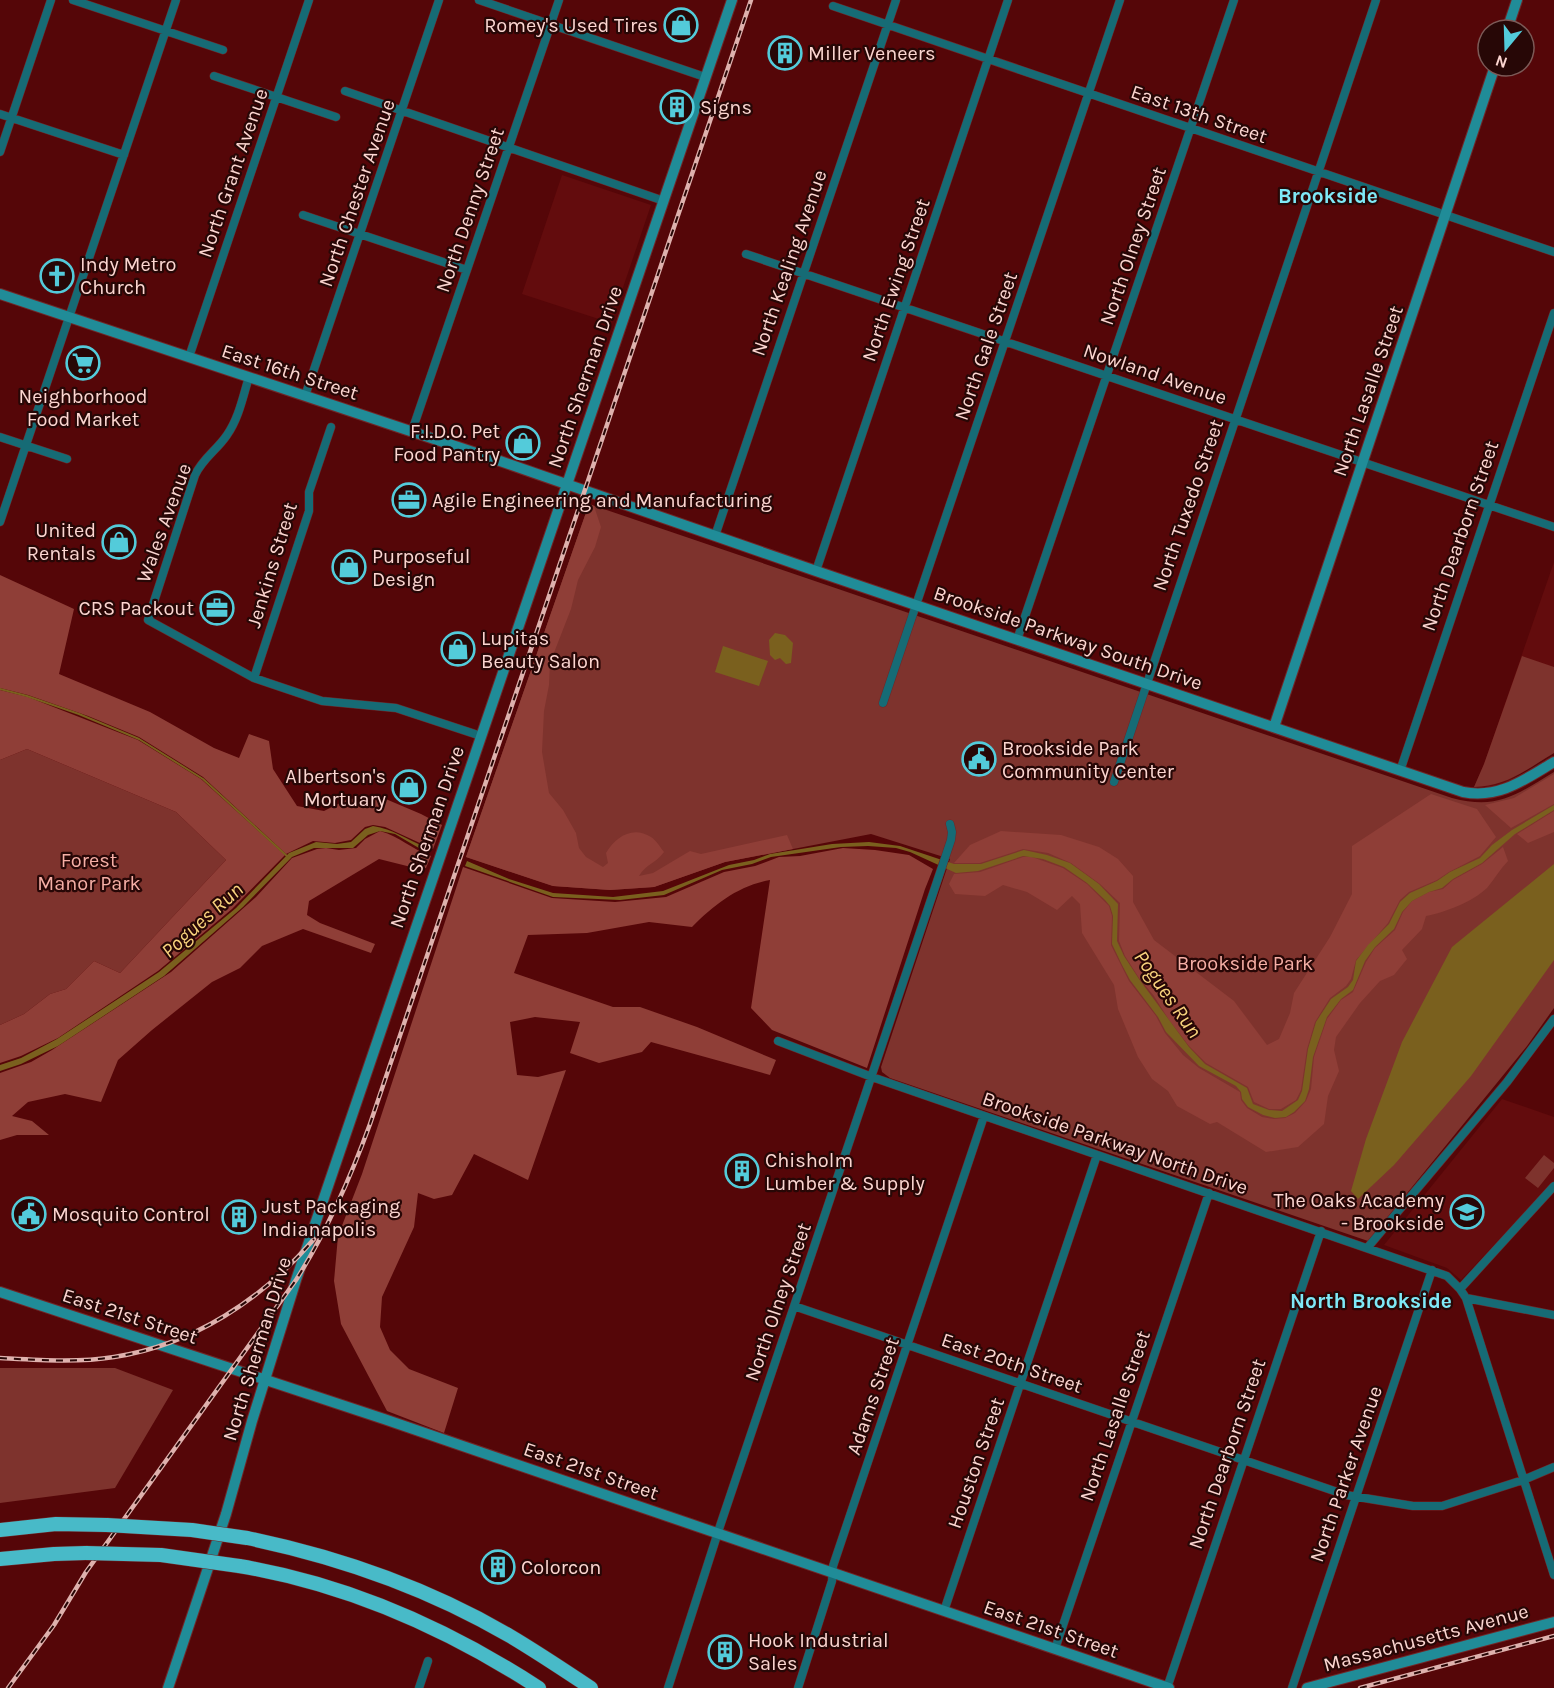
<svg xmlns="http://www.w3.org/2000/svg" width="1554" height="1688" viewBox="0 0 1554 1688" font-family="Karla,sans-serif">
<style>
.built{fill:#630c0d}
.green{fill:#7e332d}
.forest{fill:#8f3e37}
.water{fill:#7a601e}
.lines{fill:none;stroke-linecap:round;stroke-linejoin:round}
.stream{stroke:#7a601e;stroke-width:2}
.street-casing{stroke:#702728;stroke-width:9}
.secondary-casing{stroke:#702728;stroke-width:12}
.highway-casing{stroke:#702728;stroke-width:15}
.street{stroke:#166b75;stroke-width:8}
.secondary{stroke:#208c98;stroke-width:10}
.highway{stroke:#48bac8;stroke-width:14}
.rail-casing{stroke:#deb1ad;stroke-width:4.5}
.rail{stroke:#270706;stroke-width:2;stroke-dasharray:7;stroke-linecap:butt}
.highway-bridge-casing{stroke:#702728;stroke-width:15;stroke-linecap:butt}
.highway-bridge{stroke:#48bac8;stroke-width:14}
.labels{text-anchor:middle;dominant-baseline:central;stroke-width:4.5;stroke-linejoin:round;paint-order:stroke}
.poi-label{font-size:20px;fill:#fcd6d1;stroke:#270706;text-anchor:start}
.street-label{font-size:20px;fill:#fcd6d1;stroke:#270706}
.park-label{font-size:20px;fill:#f6afa6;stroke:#270706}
.neighbourhood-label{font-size:21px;font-weight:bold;fill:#7fe9f7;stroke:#270706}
.water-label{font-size:21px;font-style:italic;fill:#f8d37d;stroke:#270706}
</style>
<rect width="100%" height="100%" fill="#550608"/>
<path class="built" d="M562 175 651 205 611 323 522 294Z
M1554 562V753L1505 783 1490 787H1474L1484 764Z
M1502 1099 1554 1117V1181L1461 1280 1447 1268 1384 1245Z"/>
<path class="green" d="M589 504 1452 798C1498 810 1516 795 1554 772V1008L1527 1046 1368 1241 890 1078 882 1072 881 1067 950 859 871 834 725 862 654 887 610 890 553 886 466 857Z
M1522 656 1554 667V753C1527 769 1506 787 1474 787L1484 764Z
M27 749 176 812 226 860 120 973 94 961 66 989 50 994 24 1014 0 1025V760Z
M1544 1155 1554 1163V1168L1538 1188 1525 1178Z
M0 1368H115L173 1390 115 1488 0 1503Z"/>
<path class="forest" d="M589 504 594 506 601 527 595 547 578 580 571 609 550 663 549 685 544 711 542 752 549 793 563 810 576 833 579 848 586 857 603 867 608 863 606 853C615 837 633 825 651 837 656 840 660 847 664 852 655 864 646 864 639 876L653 873 690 851 701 854 787 835 793 849 725 862 654 887 610 890 553 886 466 857Z
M0 575 74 609 59 674 150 712 214 748 239 758 249 734 269 741 273 769 297 806 324 811 348 799 381 797 421 814 442 825 433 849 385 827 373 825 365 827 351 840 335 843 313 841 286 854 203 777 139 737 88 716 28 695 0 688Z
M0 690 28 697 138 740 201 779 285 855 232 909 158 971 58 1038 21 1056 0 1063V1025L24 1014 50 994 66 989 94 961 120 973 226 860 176 812 27 749 0 760Z
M1554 774V804L1511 828 1485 805 1514 798Z
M1431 794 1477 809 1496 837 1480 856 1449 872 1437 880 1409 892 1400 900 1388 923 1356 960 1351 979 1346 986 1330 998 1315 1022 1307 1049 1301 1090 1296 1100 1281 1109H1269L1254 1102 1248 1087 1206 1063 1189 1046 1169 1020 1154 996 1139 978 1125 956 1119 941 1120 903 1100 884 1071 863 1048 853 1023 849 980 863H954L970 845 1001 831 1061 835 1099 847 1118 859 1133 876V902L1154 940 1234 1001 1267 1045 1279 1039 1290 1013 1294 993 1330 937 1352 894V846Z
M1554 811V832L1528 843 1517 834Z
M380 831C401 837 411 849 431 856L426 868 419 869 379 859 309 901 307 915 320 923 375 944 371 953 303 929 262 946 240 968 212 982 152 1030 118 1060 101 1102 65 1094 28 1102 12 1116 32 1121 49 1135H17L0 1140V1073L31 1062 52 1050 171 972 256 897 292 858 317 849 326 848 339 850 356 848 365 839Z
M1503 847 1508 861C1500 869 1494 880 1487 888 1472 902 1446 912 1426 916L1422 929 1402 950 1407 959 1394 975 1380 981 1360 1003 1336 1037 1334 1050 1339 1071 1328 1096 1324 1124 1298 1147 1266 1152 1217 1122 1210 1124 1177 1106 1168 1091 1152 1079 1138 1057 1118 1009 1114 985 1082 933 1080 904 1072 896 1057 910 1027 892 1003 885 985 896 955 894 949 884 954 874 980 872 1023 857H1032L1063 868 1087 884 1109 906 1112 916 1111 945 1129 981 1156 1016 1165 1033 1183 1055 1199 1068 1240 1092 1241 1100 1247 1108 1262 1117 1274 1119 1285 1118 1295 1113 1306 1101 1311 1089 1314 1057 1327 1019 1341 1000 1353 992 1366 962 1375 948 1395 930 1403 912 1412 901 1429 892 1443 889 1453 880 1482 864Z
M843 848 875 850 909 855 933 869 925 889 867 1068 772 1030 751 1008 770 880C738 886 715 904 692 927L649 922 587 933 528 935 514 973 613 1007H640L697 1027 776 1060 770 1075 651 1042 642 1052 599 1063 570 1053 580 1022 535 1017 510 1022 517 1075 538 1077 566 1070 528 1180 474 1154 452 1195 434 1199 418 1193 414 1227 382 1297 380 1327 390 1350 409 1369 458 1388 444 1433 387 1411 341 1324 334 1281 338 1236 362 1174 463 867 552 898 615 902 666 897 724 872 755 866 779 857 800 856Z"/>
<path class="water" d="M775 633 785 635 793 643 791 663 786 664 780 658 775 660 770 655 769 640Z
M723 646 768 661 759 686 715 672Z
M1554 805V810L1515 834 1482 863 1453 879 1442 888 1429 892 1412 901 1402 912 1394 929 1375 947 1365 961 1353 990 1341 999 1327 1017 1313 1057 1309 1089 1305 1101 1294 1112 1286 1117 1275 1118 1263 1115 1248 1107 1242 1099 1241 1092 1236 1086 1199 1066 1166 1032 1158 1017 1130 980 1122 965 1112 944 1113 916 1110 906 1105 900 1087 883 1064 867 1043 859 1023 856 978 871 956 873 910 852 896 848 868 846 841 847 771 857 752 864 722 870 664 895 620 900 553 897 465 866 467 861 509 879 553 893 613 897 663 891 729 865 754 860 770 854 832 844 869 842 900 846 954 864H981L1024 850 1047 855 1070 863 1099 884 1118 904 1117 941 1124 956 1139 979 1189 1047 1205 1064 1247 1088 1253 1104 1269 1110 1282 1111 1298 1100 1302 1091 1308 1049 1316 1022 1331 999 1348 987 1353 980 1356 961 1368 945 1389 924 1400 902 1410 893 1437 881 1450 872 1480 858 1492 845 1512 830Z
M373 826C393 829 407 840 426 847L424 851 395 834 380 831 368 835 353 848H314L292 857 243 907 164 976 58 1046 21 1064 0 1071V1065L21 1058 57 1039 159 972 236 908 289 853 316 842 337 844 351 842 365 829Z
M1554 864V960L1471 1076 1394 1165 1358 1199 1351 1191 1366 1139 1402 1042 1452 947Z"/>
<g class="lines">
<path class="stream" d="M0 689 27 696 79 714 139 739 203 779 288 857"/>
<g class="street-casing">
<path id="street" d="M73 0 223 50
M479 0 705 77
M833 6 1554 252
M214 76 336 117
M345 91 664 201
M0 114 124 155
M0 152 51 0
M303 215 467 270
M746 254 1554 527
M189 357 309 0
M249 377C243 396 239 418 227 435 217 450 203 458 195 475L148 620 254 678 322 701 396 708 481 736
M305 396 439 0
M412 431 559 0
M0 437 67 459
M0 522 176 0
M715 536 896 0
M816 571 1008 0
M1017 640 1234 0
M254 678 309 511V492L331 427
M883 703 1120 0
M1400 771 1554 313
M1114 782 1376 0
M778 1041 872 1077 1447 1276 1460 1289 1466 1298 1554 1575
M1368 1247 1507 1082 1554 1019
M1460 1289 1554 1186
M1466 1298 1554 1315
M794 1306 1346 1495 1413 1506H1442L1523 1480 1554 1467
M944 1611 1097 1155
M1055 1649 1209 1193
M419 1688 428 1661
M668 1688 720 1526 951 840 952 832 950 824
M798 1688 832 1581 833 1566 984 1116
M1167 1688 1321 1231
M1292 1688 1432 1270"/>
</g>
<g class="secondary-casing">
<path id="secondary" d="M1507 30 1517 0
M0 294 500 461 816 571 1463 792C1499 799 1524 780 1554 762
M1274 727 1495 66
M0 1292 384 1419 1169 1688
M168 1688 226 1514 252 1421 296 1280 732 0
M1307 1688 1554 1622"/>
</g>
<g class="highway-casing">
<path id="highway" d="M0 1530 56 1524 107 1525
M247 1538C339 1557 428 1588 510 1636 537 1652 564 1670 591 1688
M0 1559 54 1554 86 1553
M239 1566C347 1584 448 1629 539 1688"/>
</g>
<use href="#street" class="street"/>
<use href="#secondary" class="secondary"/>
<use href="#highway" class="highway"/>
<g class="rail-casing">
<path id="rail" d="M0 1358C37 1360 77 1363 114 1357 193 1345 263 1299 314 1239
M8 1688 54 1625 86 1572 296 1280C327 1231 350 1179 370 1124L751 0
M1360 1688 1554 1636"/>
</g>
<use href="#rail" class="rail"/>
<g class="highway-bridge-casing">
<path id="highway-bridge" d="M107 1525 192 1530 247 1538
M86 1553 161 1555 239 1566"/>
</g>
<use href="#highway-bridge" class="highway-bridge"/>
</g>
<defs>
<g id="shop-ring" transform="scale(1.725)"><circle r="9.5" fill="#270706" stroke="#53cbda" stroke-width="1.5"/><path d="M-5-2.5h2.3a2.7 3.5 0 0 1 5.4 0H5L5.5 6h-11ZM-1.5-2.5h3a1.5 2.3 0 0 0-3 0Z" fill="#53cbda"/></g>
<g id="building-ring" transform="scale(1.725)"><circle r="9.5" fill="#270706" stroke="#53cbda" stroke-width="1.5"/><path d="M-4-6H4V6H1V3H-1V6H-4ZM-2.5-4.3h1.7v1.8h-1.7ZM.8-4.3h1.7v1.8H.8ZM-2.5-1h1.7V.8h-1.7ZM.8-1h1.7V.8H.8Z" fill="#53cbda"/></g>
<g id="church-ring" transform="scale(1.725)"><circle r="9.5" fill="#270706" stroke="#53cbda" stroke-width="1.5"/><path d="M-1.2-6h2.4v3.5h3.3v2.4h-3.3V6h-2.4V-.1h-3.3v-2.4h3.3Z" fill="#53cbda"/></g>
<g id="supermarket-ring" transform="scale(1.725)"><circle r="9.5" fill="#270706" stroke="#53cbda" stroke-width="1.5"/><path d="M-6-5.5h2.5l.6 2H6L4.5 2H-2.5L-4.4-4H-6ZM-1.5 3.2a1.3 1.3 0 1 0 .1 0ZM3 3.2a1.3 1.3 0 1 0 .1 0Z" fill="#53cbda"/></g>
<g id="office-ring" transform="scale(1.725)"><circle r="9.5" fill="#270706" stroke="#53cbda" stroke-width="1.5"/><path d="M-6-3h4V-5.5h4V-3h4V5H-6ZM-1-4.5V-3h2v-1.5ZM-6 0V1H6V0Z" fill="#53cbda"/></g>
<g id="civic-ring" transform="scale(1.725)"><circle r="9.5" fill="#270706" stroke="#53cbda" stroke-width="1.5"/><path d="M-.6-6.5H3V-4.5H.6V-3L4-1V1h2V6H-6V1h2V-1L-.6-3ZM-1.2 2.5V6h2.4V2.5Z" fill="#53cbda"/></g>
<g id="school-ring" transform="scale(1.725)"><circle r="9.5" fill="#270706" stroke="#53cbda" stroke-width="1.5"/><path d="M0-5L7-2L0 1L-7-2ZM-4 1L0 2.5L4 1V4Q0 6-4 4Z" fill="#53cbda"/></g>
</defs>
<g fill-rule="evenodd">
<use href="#shop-ring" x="681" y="25"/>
<use href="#building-ring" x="785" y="53"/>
<use href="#building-ring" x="677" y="107"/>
<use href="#church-ring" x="57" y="276"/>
<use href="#supermarket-ring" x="83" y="363"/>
<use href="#shop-ring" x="523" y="443"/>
<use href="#office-ring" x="409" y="500"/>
<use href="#shop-ring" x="119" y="542"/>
<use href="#shop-ring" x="349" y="567"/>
<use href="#office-ring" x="217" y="608"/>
<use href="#shop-ring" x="458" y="649"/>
<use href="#civic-ring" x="979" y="759"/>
<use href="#shop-ring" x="409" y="787"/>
<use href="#building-ring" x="742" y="1171"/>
<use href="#school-ring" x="1467" y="1212"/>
<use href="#civic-ring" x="29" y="1214"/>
<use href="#building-ring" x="239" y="1217"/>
<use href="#building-ring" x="498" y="1567"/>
<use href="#building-ring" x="725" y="1652"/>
</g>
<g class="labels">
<g class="poi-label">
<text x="658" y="25" text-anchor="end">Romey's Used Tires</text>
<text x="808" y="53">Miller Veneers</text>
<text x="700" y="107">Signs</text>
<text x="80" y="264">Indy Metro<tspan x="80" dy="23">Church</tspan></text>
<text x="83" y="396" text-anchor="middle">Neighborhood<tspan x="83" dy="23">Food Market</tspan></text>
<text x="500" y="431" text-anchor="end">F.I.D.O. Pet<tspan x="500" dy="23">Food Pantry</tspan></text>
<text x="432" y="500">Agile Engineering and Manufacturing</text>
<text x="96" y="530" text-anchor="end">United<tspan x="96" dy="23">Rentals</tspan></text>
<text x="372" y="556">Purposeful<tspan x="372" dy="23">Design</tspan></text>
<text x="194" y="608" text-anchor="end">CRS Packout</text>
<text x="481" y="638">Lupitas<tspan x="481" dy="23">Beauty Salon</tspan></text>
<text x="1002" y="748">Brookside Park<tspan x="1002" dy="23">Community Center</tspan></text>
<text x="386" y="776" text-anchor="end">Albertson's<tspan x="386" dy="23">Mortuary</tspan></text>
<text x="765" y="1160">Chisholm<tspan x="765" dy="23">Lumber &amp; Supply</tspan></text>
<text x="1444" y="1200" text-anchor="end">The Oaks Academy<tspan x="1444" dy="23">- Brookside</tspan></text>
<text x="262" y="1206">Just Packaging<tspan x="262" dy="23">Indianapolis</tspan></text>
<text x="52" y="1214">Mosquito Control</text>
<text x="521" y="1567">Colorcon</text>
<text x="748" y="1640">Hook Industrial<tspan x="748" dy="23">Sales</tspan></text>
</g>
<g class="street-label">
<text transform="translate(1199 114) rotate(19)">East 13th Street</text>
<text transform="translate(233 173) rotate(-71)">North Grant Avenue</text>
<text transform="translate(357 193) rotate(-71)">North Chester Avenue</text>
<text transform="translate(470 210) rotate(-71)">North Denny Street</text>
<text transform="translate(1133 246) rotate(-71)">North Olney Street</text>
<text transform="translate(789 263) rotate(-71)">North Kealing Avenue</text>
<text transform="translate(896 280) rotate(-71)">North Ewing Street</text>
<text transform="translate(986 346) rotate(-71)">North Gale Street</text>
<text transform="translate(290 372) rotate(18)">East 16th Street</text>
<text transform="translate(1155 374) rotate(19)">Nowland Avenue</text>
<text transform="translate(585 377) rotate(-71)">North Sherman Drive</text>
<text transform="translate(1368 391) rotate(-71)">North Lasalle Street</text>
<text transform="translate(1188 505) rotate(-71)">North Tuxedo Street</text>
<text transform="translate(164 523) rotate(-70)">Wales Avenue</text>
<text transform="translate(1460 536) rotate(-71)">North Dearborn Street</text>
<text transform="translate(272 565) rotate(-73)">Jenkins Street</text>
<text transform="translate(1068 638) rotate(19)">Brookside Parkway South Drive</text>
<text transform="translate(427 837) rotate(-71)">North Sherman Drive</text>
<text transform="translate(1115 1143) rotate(19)">Brookside Parkway North Drive</text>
<text transform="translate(778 1302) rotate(-71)">North Olney Street</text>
<text transform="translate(130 1316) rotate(18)">East 21st Street</text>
<text transform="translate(257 1349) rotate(-73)">North Sherman Drive</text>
<text transform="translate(1012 1363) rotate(19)">East 20th Street</text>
<text transform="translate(873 1396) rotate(-71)">Adams Street</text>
<text transform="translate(1115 1416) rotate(-71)">North Lasalle Street</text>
<text transform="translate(1227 1454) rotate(-71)">North Dearborn Street</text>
<text transform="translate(976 1463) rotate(-71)">Houston Street</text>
<text transform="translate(591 1471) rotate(19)">East 21st Street</text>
<text transform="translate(1346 1474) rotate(-71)">North Parker Avenue</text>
<text transform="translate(1051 1629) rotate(19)">East 21st Street</text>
<text transform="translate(1426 1638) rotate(-15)">Massachusetts Avenue</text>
</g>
<g class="park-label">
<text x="89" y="860">Forest<tspan x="89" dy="23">Manor Park</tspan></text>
<text x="1245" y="963">Brookside Park</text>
</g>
<g class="neighbourhood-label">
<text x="1328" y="196">Brookside</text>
<text x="1371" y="1301">North Brookside</text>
</g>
<g class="water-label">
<text transform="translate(202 920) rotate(-42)">Pogues Run</text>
<text transform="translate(1168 994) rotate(55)">Pogues Run</text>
</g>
</g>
<g transform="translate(1506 48) rotate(199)"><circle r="28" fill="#270706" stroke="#7c5a57" stroke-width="1.5"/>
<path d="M0-4.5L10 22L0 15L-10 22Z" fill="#53cbda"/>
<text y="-9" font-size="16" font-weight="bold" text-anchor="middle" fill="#fcd6d1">N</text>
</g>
</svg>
